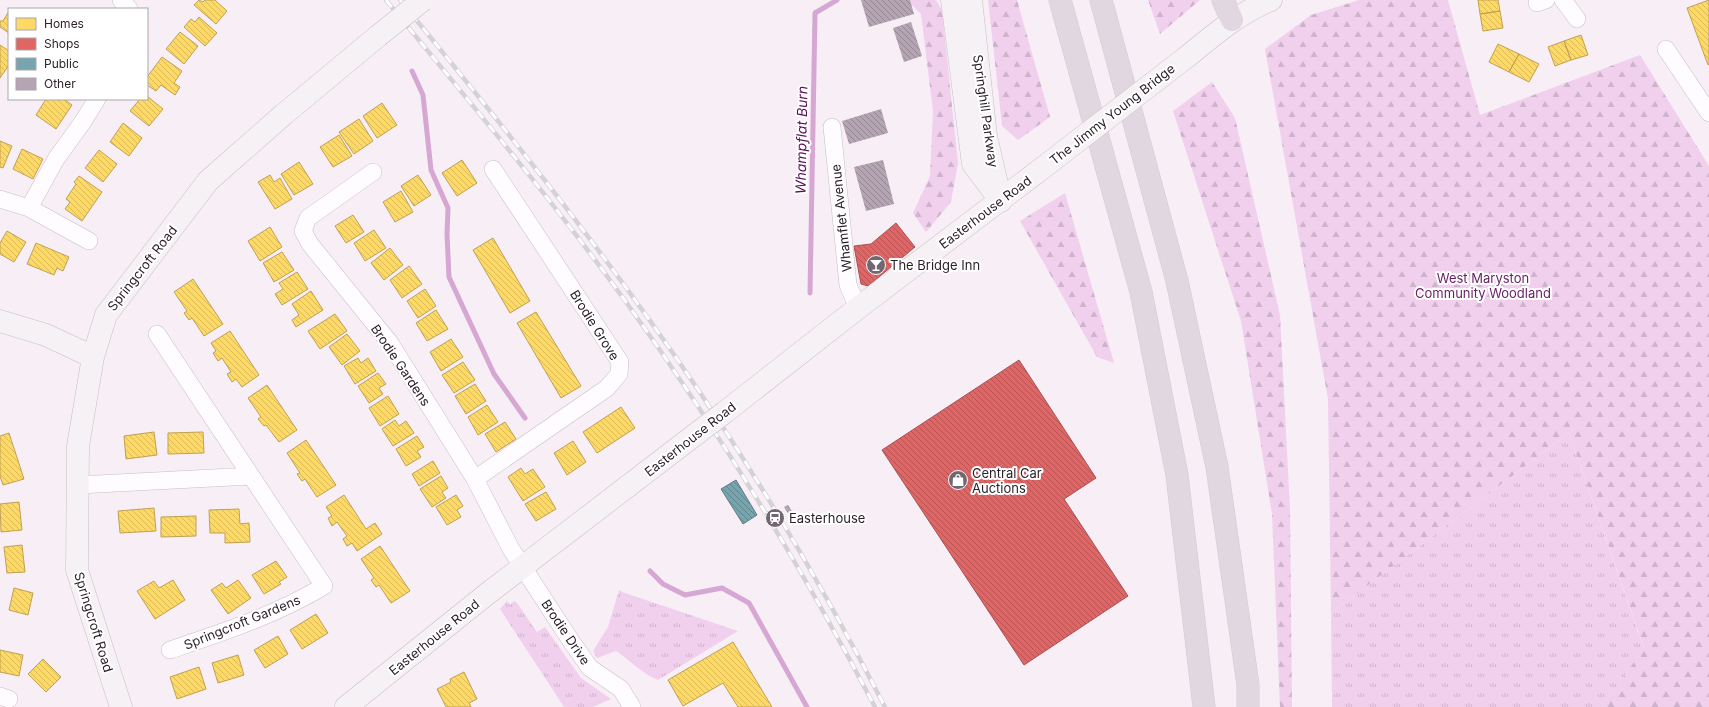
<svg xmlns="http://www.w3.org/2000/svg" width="1709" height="707" viewBox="0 0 1709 707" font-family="Inter,sans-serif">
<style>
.grass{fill:url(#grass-tufts)}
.forest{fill:url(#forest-firs)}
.homes{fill:url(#homes-back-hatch);stroke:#bfa153}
.shops{fill:url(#shops-back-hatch);stroke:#a95053}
.public{fill:url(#public-back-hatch);stroke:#5f7c86}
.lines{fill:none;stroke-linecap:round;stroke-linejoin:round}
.stream{stroke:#d6a7d2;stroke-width:5}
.building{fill:url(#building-back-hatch)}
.street-casing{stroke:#c8bec7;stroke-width:18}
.secondary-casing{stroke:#c8bec7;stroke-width:23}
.highway-casing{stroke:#d2ccd1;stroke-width:23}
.street{stroke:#fefcfe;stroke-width:17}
.secondary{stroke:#f5f1f4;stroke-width:22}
.highway{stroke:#e1d7e0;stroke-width:22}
.rail-casing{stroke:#d5d2d5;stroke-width:4.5}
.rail{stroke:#fff;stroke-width:3;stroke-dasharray:9;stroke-linecap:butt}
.secondary-bridge-casing{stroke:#c8bec7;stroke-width:23;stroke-linecap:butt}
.secondary-bridge{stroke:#f5f1f4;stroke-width:22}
.labels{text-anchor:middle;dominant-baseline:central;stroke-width:4;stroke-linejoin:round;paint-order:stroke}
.street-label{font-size:13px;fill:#2a1e28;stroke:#fff}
.poi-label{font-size:13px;fill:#2a1e28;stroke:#fff;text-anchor:start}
.park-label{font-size:13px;fill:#681e65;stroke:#fff}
.water-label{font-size:14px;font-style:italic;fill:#5b1059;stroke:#fff}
</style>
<defs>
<pattern id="grass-tufts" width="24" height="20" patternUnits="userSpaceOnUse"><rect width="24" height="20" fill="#f1d0ee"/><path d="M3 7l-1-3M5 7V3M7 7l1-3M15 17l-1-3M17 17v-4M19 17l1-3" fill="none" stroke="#cfb2cc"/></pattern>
<pattern id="forest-firs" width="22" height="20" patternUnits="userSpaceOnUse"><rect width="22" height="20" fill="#f1d0ee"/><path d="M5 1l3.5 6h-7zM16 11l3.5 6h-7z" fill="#cfb2cc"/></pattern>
<pattern id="homes-back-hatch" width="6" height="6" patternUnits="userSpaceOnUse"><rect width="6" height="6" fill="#ffd966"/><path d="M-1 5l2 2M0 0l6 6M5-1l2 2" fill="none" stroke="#dbba58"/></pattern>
<pattern id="shops-back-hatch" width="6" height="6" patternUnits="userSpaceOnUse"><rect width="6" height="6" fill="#e06666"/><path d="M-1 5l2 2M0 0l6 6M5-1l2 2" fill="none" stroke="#b65354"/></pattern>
<pattern id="public-back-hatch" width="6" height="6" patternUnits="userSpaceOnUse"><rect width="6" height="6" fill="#76a5af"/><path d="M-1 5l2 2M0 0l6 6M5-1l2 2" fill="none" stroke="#61868e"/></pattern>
<pattern id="building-back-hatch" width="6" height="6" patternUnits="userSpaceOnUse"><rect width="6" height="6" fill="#b5a5b3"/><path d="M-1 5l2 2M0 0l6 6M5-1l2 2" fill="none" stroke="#938692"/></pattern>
</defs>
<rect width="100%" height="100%" fill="#f8eef6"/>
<path class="grass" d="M1569 433 1644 649 1602 707H1332L1331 613Z
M619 590 622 592 738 631 658 680C642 674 631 661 616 651L597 658 593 651 608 627Z
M507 601 510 605 514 601 517 603 537 632 545 627 581 678 611 699 593 707H564L500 609Z"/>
<path class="forest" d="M907 0H936L942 10 958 163 951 202 926 232 913 213 930 176 933 111 921 14Z
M988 0H1017L1050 117 1018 140 1002 126Z
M1148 0H1200L1160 34Z
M1359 0H1448L1480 115 1640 55 1709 166V707H1602L1644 648 1569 433 1331 613 1328 399 1265 49 1311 15Z
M1212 82 1235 118 1280 315 1290 510 1292 707H1280L1272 514 1241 321 1173 111Z
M1065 193 1114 363 1097 357 1020 221Z"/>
<path class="homes" d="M199 0 203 2 205 0H215L227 11 216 24 194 5Z
M1478 0H1498L1500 11 1480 14Z
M1709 0V64L1708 65 1687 8Z
M9 11V33L0 27V21H3Z
M1500 11 1503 28 1483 31 1480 14Z
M199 17 217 33 205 46 184 27 191 19 195 22Z
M180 32 198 46 184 64 166 49Z
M1581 35 1588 55 1571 60 1564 41Z
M1564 41 1571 60 1555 66 1548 47Z
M1498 44 1519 54 1509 72 1489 62Z
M0 45 9 51V65L0 78Z
M1519 54 1539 64 1529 82 1509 72Z
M162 57 182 71 174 83 180 87 175 95 161 85 156 91 147 85V77Z
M147 96 163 109 149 126 130 111 140 99H147Z
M46 99H64L72 105 56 129 36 115Z
M382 103 397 125 377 138 363 116Z
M359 119 373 141 354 154 339 132Z
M123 123 142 138 129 156 110 142Z
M339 135 352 156 333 167 320 147Z
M0 141 12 146 3 168 0 167Z
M22 149 43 159 33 179 13 169Z
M99 150 117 164 103 182 85 168Z
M462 160 477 183 457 196 442 173Z
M299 162 313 184 294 195 281 174Z
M270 175 274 182 280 178 292 199 275 209 258 182Z
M418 175 431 195 414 206 401 186Z
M79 176 102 192 82 221 65 209 70 202 66 199 76 184 74 182Z
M401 191 413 212 395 222 383 202Z
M353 215 364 232 346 243 335 226Z
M270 227 282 247 260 261 248 241Z
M374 230 386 248 365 261 354 243Z
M7 231 26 242 14 262 0 254V243Z
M493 238 530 301 510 313 473 250Z
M36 243 69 257 63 271 57 268 54 275 27 264Z
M390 248 403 265 384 280 371 263Z
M282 252 294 270 274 282 263 263Z
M409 266 422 284 402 298 390 280Z
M297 272 308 289 282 305 275 294 283 289 279 283Z
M193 279 223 324 204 336 192 318 189 320 184 313 187 311 174 292Z
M425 289 436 306 418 318 407 301Z
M311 291 323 310 296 327 292 320 299 315 292 304Z
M436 310 448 329 427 341 416 323Z
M536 312 581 386 561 398 517 323Z
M335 314 347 331 320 349 308 331Z
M230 331 259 375 242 387 236 379 232 382 227 374 231 372 222 358 218 361 213 353 216 351 211 343Z
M347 334 360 351 342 365 329 347Z
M451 339 463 357 441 371 430 352Z
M358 358 361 363 368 358 376 371 355 384 344 366Z
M463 362 475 380 454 393 442 375Z
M378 373 386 384 379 388 383 394 369 403 358 386Z
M475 384 486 401 466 414 455 396Z
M267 385 297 430 279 442 266 425 264 426 258 419 261 417 248 398Z
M388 396 399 414 380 426 369 408Z
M487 405 498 422 478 435 468 417Z
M621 407 635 428 597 453 583 432Z
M395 420 399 426 406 421 414 433 393 446 382 429Z
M505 422 516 439 496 452 485 434Z
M154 432 157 455 126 459 124 436Z
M203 432 204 453 168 454V433Z
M9 433 24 479 3 485 0 476V436Z
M417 436 424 447 417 451 421 457 406 466 396 449Z
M306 440 336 485 317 497 305 479 302 481 297 474 300 473 287 453Z
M573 441 586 462 567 475 554 453Z
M433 461 440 473 419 486 412 474Z
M521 468 525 474 533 469 545 487 523 501 508 477Z
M441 476 448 488 442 492 446 498 432 507 420 489Z
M546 492 556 509 536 521 525 504Z
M344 495 366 529 375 523 382 534 357 551 352 543 347 546 343 539 347 536 337 522 332 526 328 518 332 516 326 507Z
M456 495 463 506 457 510 461 517 447 525 436 507Z
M19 502 22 530 1 532 0 504Z
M154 508 156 531 120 533 118 511Z
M239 509 240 524 249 523 250 542 225 543V533H210L209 510Z
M196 516V536L161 537V517Z
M22 545 25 572 7 573 4 547Z
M380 546 410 591 391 603 379 585 376 587 371 580 374 578 361 559Z
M276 561 287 577 279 582 281 584 264 594 252 575Z
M173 580 185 600 155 619 137 591 154 581 159 588Z
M238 580 251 598 228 614 211 590 222 583 226 588Z
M14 588 33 593 28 615 9 610Z
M316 614 328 633 302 649 290 630Z
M278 636 288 654 265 668 254 650Z
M733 642 772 707H738L723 683 683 706 668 680Z
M0 650 23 655 19 676 0 672Z
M238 655 244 675 218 683 212 663Z
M43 659 61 677 46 692 28 674Z
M199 667 206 689 177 699 170 677Z
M464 672 477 699 469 703 471 707H446L437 689 451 682 450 679Z"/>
<path class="shops" d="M896 223 915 247 868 286 861 284 854 246 871 244Z
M1019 360 1096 478 1064 499 1128 596 1024 665 882 450Z"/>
<path class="public" d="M736 480 757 515 743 524 721 489Z"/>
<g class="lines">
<path class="stream" d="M412 71 423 95 431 170 448 208 447 234 449 277 494 374 525 418
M810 293 815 13 837 0
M650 571 663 584 685 595 722 588 749 603 807 707"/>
</g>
<path class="building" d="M861 0H910L914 14 869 27Z
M911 22 922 56 904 62 893 28Z
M881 109 888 133 849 144 842 121Z
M883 160 894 204 866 211 854 167Z
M788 505 797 519 793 521 784 507Z"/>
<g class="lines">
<g class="street-casing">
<path id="street" d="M121 0 129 9
M1563 0 1577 19
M1537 3 1546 0
M1666 49 1709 113
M832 127 848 285 858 308
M373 172 308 218 303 231 310 244 390 343 475 479 511 549 571 641 590 668 621 689 632 707
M0 199 29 208 89 241
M29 208 56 159 82 123 97 99
M157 334 324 586C276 615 223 632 170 650
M475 479 607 388 619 374 620 362 493 169
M78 485 251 476
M0 696 9 699"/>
</g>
<g class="secondary-casing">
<path id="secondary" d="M952 0 973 164 1001 201
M971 0 986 136 999 193
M1188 56C1215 34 1239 13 1271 0
M0 321 46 335 93 357
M725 412 858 308 1036 173
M121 707 77 570 78 446 93 357 106 315 208 181 283 115 378 36
M346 707 487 594 700 431"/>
</g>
<g class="highway-casing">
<path id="highway" d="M1060 0 1141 292 1177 475 1204 707
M1101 0 1177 281 1217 467 1248 685V707
M1223 0 1232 20"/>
</g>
<use href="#street" class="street"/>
<use href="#secondary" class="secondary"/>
<use href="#highway" class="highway"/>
<g class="rail-casing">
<path id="rail" d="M386 0C467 99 551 198 626 302 719 431 801 566 875 707
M400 0C504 127 607 255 699 391 767 492 829 598 885 707"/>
</g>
<use href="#rail" class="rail"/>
<g class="secondary-bridge-casing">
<path id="secondary-bridge" d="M378 36 423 0
M1036 173 1188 56
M700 431 725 412"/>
</g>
<use href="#secondary-bridge" class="secondary-bridge"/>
</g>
<defs>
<g id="bar-disc" transform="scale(1)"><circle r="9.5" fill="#726770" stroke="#fff"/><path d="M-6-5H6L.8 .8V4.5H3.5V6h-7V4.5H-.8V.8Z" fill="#fff"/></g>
<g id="shop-disc" transform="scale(1)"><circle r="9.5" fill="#726770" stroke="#fff"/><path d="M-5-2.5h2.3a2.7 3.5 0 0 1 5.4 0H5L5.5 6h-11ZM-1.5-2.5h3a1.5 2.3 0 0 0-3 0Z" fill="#fff"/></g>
<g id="station-disc" transform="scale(1)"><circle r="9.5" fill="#726770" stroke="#fff"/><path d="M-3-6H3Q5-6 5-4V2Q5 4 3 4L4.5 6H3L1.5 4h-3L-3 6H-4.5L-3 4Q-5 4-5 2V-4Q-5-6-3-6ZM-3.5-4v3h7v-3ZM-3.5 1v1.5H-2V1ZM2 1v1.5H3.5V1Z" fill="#fff"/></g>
</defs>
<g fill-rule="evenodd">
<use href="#bar-disc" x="876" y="265"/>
<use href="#shop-disc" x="958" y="480"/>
<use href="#station-disc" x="775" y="518"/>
</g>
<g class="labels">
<g class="street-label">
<text transform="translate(986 111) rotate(82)">Springhill Parkway</text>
<text transform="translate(1112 114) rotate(-38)">The Jimmy Young Bridge</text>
<text transform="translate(985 212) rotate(-37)">Easterhouse Road</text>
<text transform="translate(841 218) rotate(-96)">Whamflet Avenue</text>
<text transform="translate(142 268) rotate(-52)">Springcroft Road</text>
<text transform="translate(595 325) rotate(58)">Brodie Grove</text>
<text transform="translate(401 365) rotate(56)">Brodie Gardens</text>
<text transform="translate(690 439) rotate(-38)">Easterhouse Road</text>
<text transform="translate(94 622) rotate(73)">Springcroft Road</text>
<text transform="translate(242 622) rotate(-22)">Springcroft Gardens</text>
<text transform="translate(566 632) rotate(56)">Brodie Drive</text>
<text transform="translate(434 637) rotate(-39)">Easterhouse Road</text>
</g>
<g class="poi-label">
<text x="890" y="265">The Bridge Inn</text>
<text x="972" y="473">Central Car<tspan x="972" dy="15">Auctions</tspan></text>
<text x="789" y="518">Easterhouse</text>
</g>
<g class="park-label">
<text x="1483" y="278">West Maryston<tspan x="1483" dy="15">Community Woodland</tspan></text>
</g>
<g class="water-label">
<text transform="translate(801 140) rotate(-89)">Whampflat Burn</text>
</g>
</g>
<rect x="8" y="8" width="140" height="92" fill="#ffffff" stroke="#aaa5a9"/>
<rect x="16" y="18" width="20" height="12" fill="#ffd966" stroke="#aaa5a9"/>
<text x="44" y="28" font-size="12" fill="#2a1e28">Homes</text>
<rect x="16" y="38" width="20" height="12" fill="#e06666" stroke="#aaa5a9"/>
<text x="44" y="48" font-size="12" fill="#2a1e28">Shops</text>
<rect x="16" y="58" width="20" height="12" fill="#76a5af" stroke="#aaa5a9"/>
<text x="44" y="68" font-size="12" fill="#2a1e28">Public</text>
<rect x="16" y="78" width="20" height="12" fill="#b5a5b3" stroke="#aaa5a9"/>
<text x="44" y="88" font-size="12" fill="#2a1e28">Other</text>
</svg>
